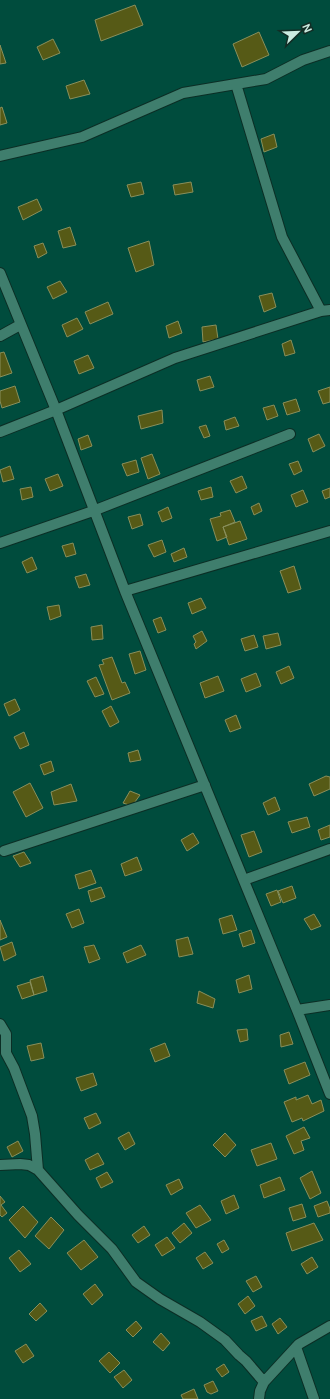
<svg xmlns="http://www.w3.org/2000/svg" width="330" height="1399" viewBox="0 0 330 1399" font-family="'DM Sans',sans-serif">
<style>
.building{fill:#565a16;stroke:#898f5b}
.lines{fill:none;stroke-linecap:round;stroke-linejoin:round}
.street-casing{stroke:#0b2e25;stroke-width:12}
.street{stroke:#3f7e6d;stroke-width:10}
</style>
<rect width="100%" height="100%" fill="#004c3d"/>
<path class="building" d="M135 5 143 25 101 41 95 20Z
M259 32 269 55 242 67 233 44Z
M53 39 60 53 43 60 37 47Z
M0 45 6 63 0 64Z
M84 80 90 94 70 99 66 86Z
M2 107 7 123 0 125V108Z
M274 134 277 147 264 152 261 139Z
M141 182 144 194 131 197 127 185Z
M191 182 193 192 175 195 173 185Z
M37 199 42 210 23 220 18 207Z
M70 227 76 245 63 248 58 231Z
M149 241 154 265 136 272 128 248Z
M43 243 47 253 38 258 34 246Z
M60 281 67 292 53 299 47 287Z
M272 293 276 307 264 312 259 296Z
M108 302 113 314 90 324 85 312Z
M77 318 83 329 67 337 62 325Z
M178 321 182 333 169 338 166 326Z
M216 325 218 339 203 342 202 327Z
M291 340 295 353 285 356 282 344Z
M4 352 12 373 0 377V353Z
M88 355 94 368 79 374 74 361Z
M210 376 214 387 200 391 197 380Z
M15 386 20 402 2 408 0 401V391Z
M330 387V402L323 404 318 391Z
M296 399 300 411 287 415 283 403Z
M274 405 278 416 267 420 263 408Z
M162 410 163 423 141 429 138 416Z
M235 417 239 426 226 430 224 421Z
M206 425 210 436 204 438 199 427Z
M319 434 325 446 313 452 308 439Z
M88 435 92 446 81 450 78 439Z
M152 454 160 474 148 479 141 458Z
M136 460 139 472 127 476 122 464Z
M298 461 302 471 294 475 289 464Z
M10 466 14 479 3 482 0 470Z
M58 474 63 486 50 491 45 479Z
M242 476 247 488 236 493 230 481Z
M31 487 33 497 22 500 20 489Z
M211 487 213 497 201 500 198 491Z
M330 488V497L325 499 322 491Z
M303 490 308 502 296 507 291 495Z
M259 503 262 511 254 515 251 507Z
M168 507 172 518 162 522 158 512Z
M230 510 235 522 223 527 227 537 217 541 210 519 221 516 220 513Z
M140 514 143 525 132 529 128 517Z
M240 521 247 539 229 545 223 527Z
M162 540 166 552 154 557 148 545Z
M73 543 76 554 66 557 62 546Z
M184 548 187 557 174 562 171 554Z
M32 557 37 569 27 573 22 562Z
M294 566 301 589 288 593 280 571Z
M86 574 90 585 79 588 75 577Z
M201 598 206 608 192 614 188 603Z
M59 605 61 616 50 620 47 607Z
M161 617 166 630 158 633 153 620Z
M102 625 103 639 92 640 91 627Z
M202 631 207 641 196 649 194 644 196 642 193 636Z
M278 633 281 645 266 649 263 636Z
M254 635 258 647 245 651 241 639Z
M140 651 146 670 135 674 129 654Z
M112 657 122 683 125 682 130 693 112 700 99 665 104 664 102 660Z
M289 666 294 678 281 684 276 672Z
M256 673 261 686 246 692 241 679Z
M218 676 224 691 205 698 200 683Z
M96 677 104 694 95 697 87 681Z
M15 699 20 710 9 716 4 704Z
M111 706 119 722 110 727 102 711Z
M236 715 241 728 230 732 225 720Z
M24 732 29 745 20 749 14 737Z
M138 750 141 760 130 762 128 753Z
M51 761 54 771 44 775 40 765Z
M326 776 330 777V789L314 796 309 784Z
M30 783 43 808 26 817 13 792Z
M71 784 77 801 54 805 51 792Z
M130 791 140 795 132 806 123 803Z
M275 797 280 810 268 815 263 803Z
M307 817 310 827 292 833 288 822Z
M330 825V837L321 840 318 830Z
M254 831 262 852 249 857 241 835Z
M193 833 199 843 187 851 181 840Z
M24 852 31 863 20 867 13 856Z
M137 857 142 870 125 876 121 864Z
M91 870 96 883 79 889 75 875Z
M292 886 296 898 283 903 278 891Z
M101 887 105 897 91 902 88 891Z
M277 890 281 902 271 906 266 894Z
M79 909 84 923 72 928 66 914Z
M314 914 321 926 311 930 304 919Z
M232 915 237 930 223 934 219 919Z
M0 920 7 937 0 940Z
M251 930 255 943 243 947 239 934Z
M188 937 193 954 179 957 176 940Z
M12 942 16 955 4 961 0 947Z
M94 945 100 959 89 963 84 947Z
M141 945 146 955 127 963 123 953Z
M249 975 252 989 239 993 236 980Z
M43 976 47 991 34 995 30 980Z
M30 982 34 995 22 999 17 986Z
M199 991 215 999 213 1008 197 1003Z
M247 1029 248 1040 240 1042 237 1030Z
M289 1032 293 1044 281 1047 280 1035Z
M41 1043 44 1058 31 1061 27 1046Z
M165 1043 170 1056 155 1062 150 1049Z
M305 1062 310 1075 289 1084 284 1070Z
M93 1073 97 1085 81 1091 76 1078Z
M308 1095 312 1104 321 1100 324 1111 303 1121 302 1118 292 1122 284 1102 296 1097V1100Z
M96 1113 101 1123 89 1129 84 1118Z
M304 1127 310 1138 301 1141 304 1150 294 1154 286 1136Z
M129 1132 135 1144 125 1150 118 1138Z
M225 1133 236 1145 225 1157 213 1145Z
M18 1141 23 1151 12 1157 7 1147Z
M271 1143 277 1159 257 1166 251 1150Z
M98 1153 104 1164 90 1170 85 1160Z
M312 1171 321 1193 310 1199 300 1178Z
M107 1172 113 1182 101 1188 96 1178Z
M280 1177 285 1190 264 1198 260 1185Z
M179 1179 183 1188 171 1195 166 1185Z
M234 1195 239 1208 226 1214 221 1201Z
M0 1196 5 1202 1 1205 7 1213 2 1217 0 1215Z
M327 1201 330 1209V1213L318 1217 314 1206Z
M302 1204 306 1217 293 1221 289 1208Z
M200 1205 211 1220 196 1228 186 1213Z
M23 1206 38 1222 25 1238 9 1220Z
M51 1217 64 1230 49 1249 35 1236Z
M184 1223 192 1233 180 1243 172 1233Z
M314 1223 323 1240 292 1251 286 1233Z
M144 1226 150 1235 138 1243 132 1235Z
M167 1237 175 1248 162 1256 155 1245Z
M84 1240 98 1257 81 1270 67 1253Z
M224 1240 229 1249 222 1253 217 1244Z
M19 1250 31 1264 20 1272 9 1258Z
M205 1252 213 1263 203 1269 196 1258Z
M312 1257 318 1267 307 1274 301 1264Z
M256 1276 262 1287 253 1292 246 1281Z
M95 1284 103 1295 92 1305 83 1294Z
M248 1296 255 1306 245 1314 238 1304Z
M40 1303 47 1311 36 1321 29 1314Z
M262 1316 267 1326 256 1331 251 1321Z
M280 1318 287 1327 278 1334 272 1324Z
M136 1321 142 1328 133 1337 126 1330Z
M161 1333 170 1343 163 1351 153 1342Z
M26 1344 34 1356 23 1363 15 1351Z
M109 1352 120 1363 110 1373 99 1361Z
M224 1364 229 1372 222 1377 216 1369Z
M124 1370 132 1380 123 1388 114 1377Z
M213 1381 218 1391 211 1394 207 1392 204 1385Z
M194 1389 198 1399H183L181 1395Z"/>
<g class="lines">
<g class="street-casing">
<path id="street" d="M236 84 282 237 321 311
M0 156 82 137 183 93 266 79 303 60 330 51
M0 273 56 410 125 591 297 1010 330 1094
M0 336 20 325
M0 432 56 410 175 358 321 311 330 310
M0 543 93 511 290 434
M125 591 330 531
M4 851 205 785
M244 880 330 849
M297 1010 330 1005
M0 1024 6 1034V1053L14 1068 32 1116 35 1134 38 1170
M0 1165 20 1164 29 1165 38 1170 78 1215 112 1249 136 1282 160 1299 200 1322 225 1340 239 1355 246 1361 264 1382 260 1391 259 1399
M296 1347 314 1399
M264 1382 299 1344 330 1326"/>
</g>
<use href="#street" class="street"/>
</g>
<g transform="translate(298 32) rotate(67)" stroke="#122d25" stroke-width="3" paint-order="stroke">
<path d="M0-3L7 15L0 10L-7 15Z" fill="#ccebe0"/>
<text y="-6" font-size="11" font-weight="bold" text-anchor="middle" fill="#ccebe0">N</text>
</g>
</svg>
